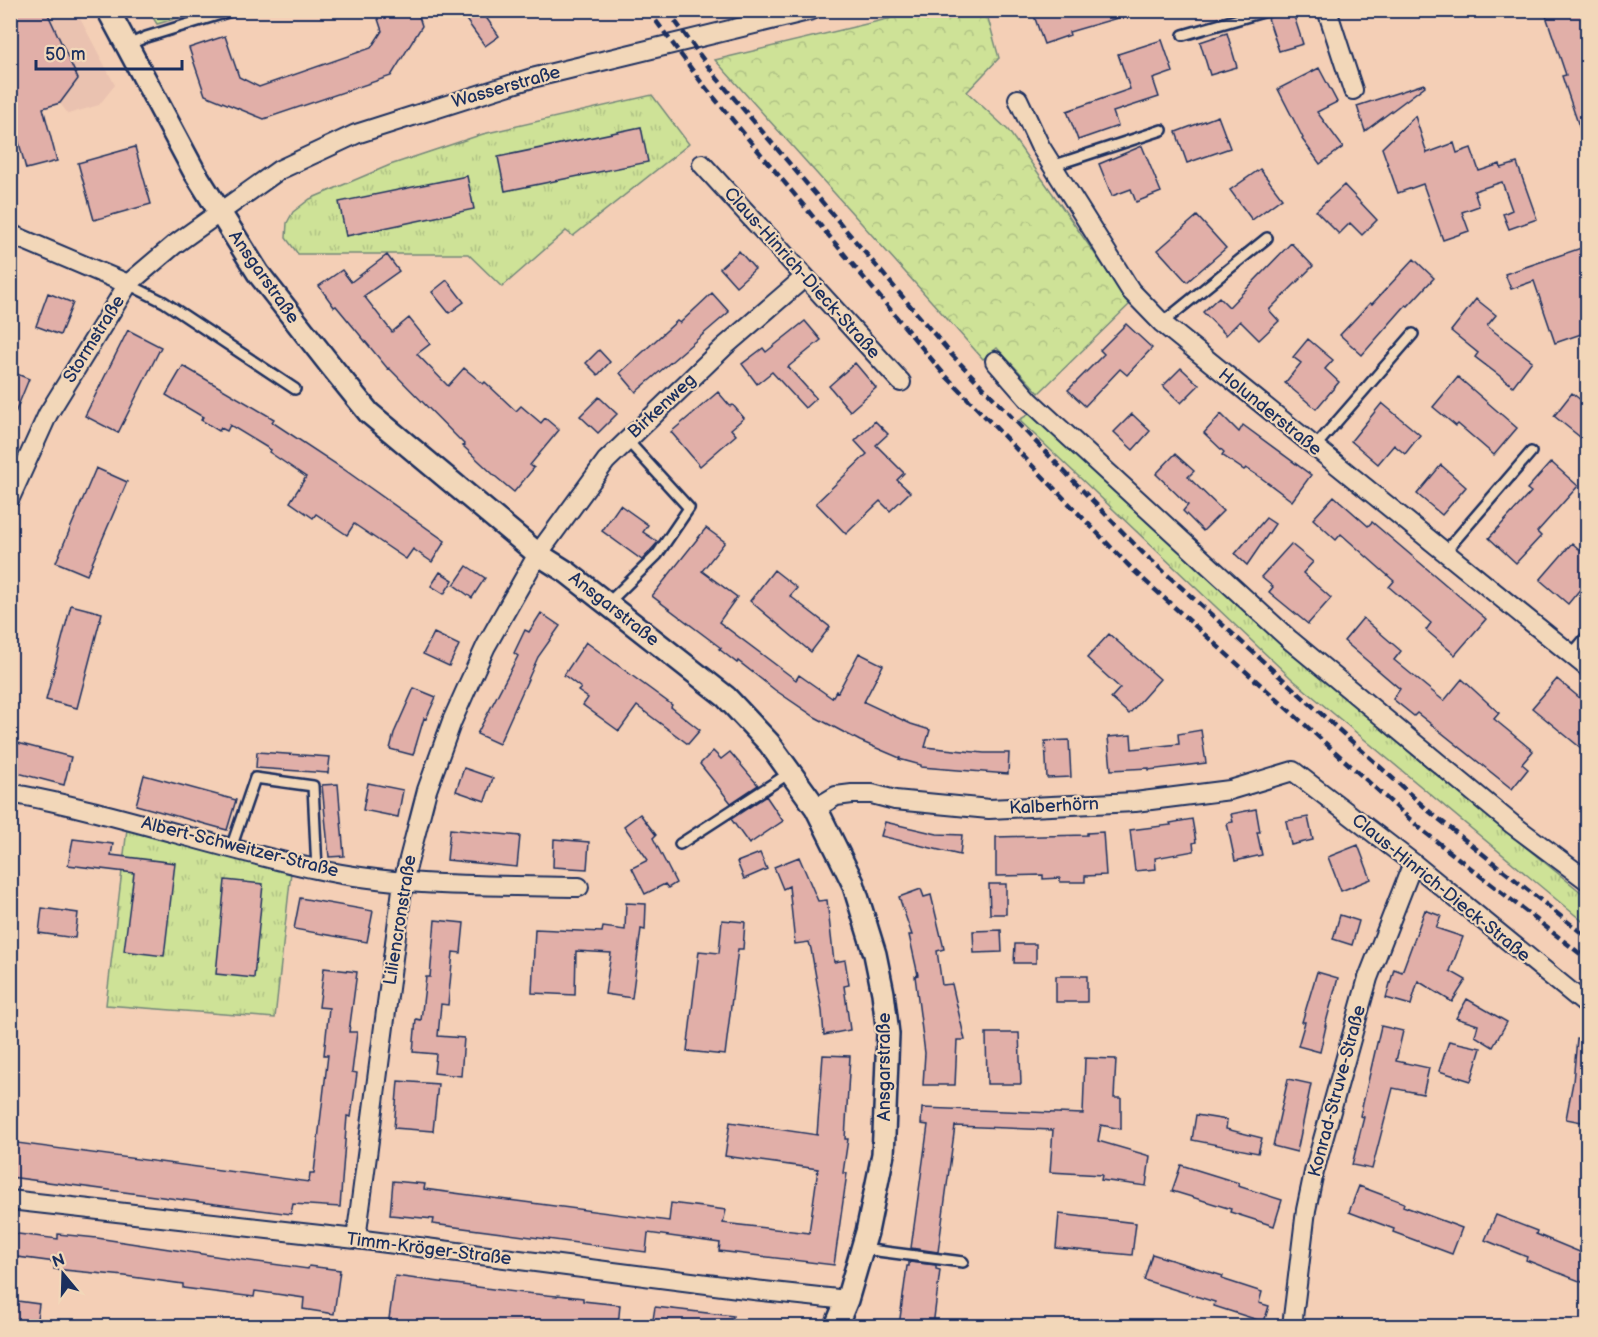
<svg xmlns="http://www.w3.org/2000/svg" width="1598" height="1337" viewBox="0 0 1598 1337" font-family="'Balsamiq Sans',sans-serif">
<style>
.built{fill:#eac2b0}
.grass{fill:url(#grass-tufts);stroke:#74887a;stroke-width:1.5}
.park{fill:url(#park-crowns);stroke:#74887a;stroke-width:1.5}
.building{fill:#e1afa8;stroke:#1b2f5e;stroke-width:1.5}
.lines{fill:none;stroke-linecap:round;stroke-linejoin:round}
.service-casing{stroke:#1b2f5e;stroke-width:14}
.minor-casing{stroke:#1b2f5e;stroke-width:22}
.tertiary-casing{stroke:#1b2f5e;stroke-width:26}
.service{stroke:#f2d7b9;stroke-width:9}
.minor{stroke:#f2d7b9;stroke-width:18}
.tertiary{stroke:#f2d7b9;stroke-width:21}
.rail{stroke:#1b2f5e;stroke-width:4.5;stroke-dasharray:9 4.5;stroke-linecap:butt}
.labels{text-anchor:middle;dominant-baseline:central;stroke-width:4.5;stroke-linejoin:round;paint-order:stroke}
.street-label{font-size:18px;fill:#1b2f5e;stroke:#f2d7b9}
</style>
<defs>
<pattern id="grass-tufts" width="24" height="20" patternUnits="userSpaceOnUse" patternTransform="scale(1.5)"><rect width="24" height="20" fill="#cee297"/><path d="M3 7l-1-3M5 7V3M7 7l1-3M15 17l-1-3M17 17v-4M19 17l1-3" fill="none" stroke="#b0c285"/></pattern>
<pattern id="park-crowns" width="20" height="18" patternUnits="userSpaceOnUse" patternTransform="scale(1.5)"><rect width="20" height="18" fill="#cee297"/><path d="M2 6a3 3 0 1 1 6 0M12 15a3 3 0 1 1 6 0" fill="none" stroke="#b0c285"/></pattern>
</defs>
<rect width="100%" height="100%" fill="#f4cfb6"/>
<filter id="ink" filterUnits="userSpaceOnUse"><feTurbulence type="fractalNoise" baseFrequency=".0167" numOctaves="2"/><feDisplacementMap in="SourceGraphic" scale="12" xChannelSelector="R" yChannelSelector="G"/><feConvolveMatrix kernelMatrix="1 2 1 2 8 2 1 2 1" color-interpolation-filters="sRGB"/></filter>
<g filter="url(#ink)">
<path class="built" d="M11 11H76L115 85 99 105 68 114 60 103 43 108Z"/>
<path class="grass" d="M149 11H201L157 24Z
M652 95 689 144 573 236 566 231 502 287 468 254H298L286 238 287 223 293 212 310 199 390 165 483 134Z
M1031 413 1225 593 1415 757 1587 897V925L1292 679 1019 420Z
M127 829 291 872 275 1018 106 1005Z"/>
<path class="park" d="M925 10 986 11 999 58 967 92 1008 130 1130 304 1039 393 997 348 983 359 715 60Z"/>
<path class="building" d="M10 10H46L78 79 60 103 43 108 57 161 26 169 10 109Z
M375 10H417L422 26 391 76 264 119 205 95 189 48 225 36 239 77 259 87 371 48 382 31Z
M459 10H481L499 36 485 46Z
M1032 10H1128V15L1069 32 1070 35 1044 44Z
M1292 10 1303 44 1279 51 1268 18Z
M1544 10H1583L1587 25V143L1585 144 1562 76 1566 75Z
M1227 33 1237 67 1210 75 1200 42Z
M1162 40 1173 72 1153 79 1159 97 1113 112 1118 126 1078 140 1067 111 1130 89 1118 54Z
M1319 68 1337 102 1317 112 1343 147 1320 164 1302 139 1303 138 1278 89Z
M1424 84 1425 86 1365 131 1357 106Z
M1218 116 1230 148 1187 163 1176 132Z
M1415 116 1427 153 1454 143 1457 153 1471 148 1479 171 1500 164 1501 168 1517 163 1537 219 1509 229 1503 214 1512 210 1502 182 1474 191 1479 206 1462 212 1469 231 1443 240 1423 184 1398 193 1382 148Z
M641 127 648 162 505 191 498 157Z
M1142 146 1161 192 1136 202 1131 189 1112 196 1099 164Z
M135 147 151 204 94 220 78 163Z
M1260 169 1282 198 1252 220 1230 190Z
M467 176 474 209 346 236 339 202Z
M1344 185 1377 220 1362 235 1350 223 1339 234 1316 211Z
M1197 216 1226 248 1187 282 1158 250Z
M1291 243 1313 266 1269 310 1279 321 1259 340 1240 321 1226 335 1203 312 1219 297 1229 307Z
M1587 246V332L1555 343 1534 281 1511 289 1505 274Z
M739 251 755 269 736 286 720 268Z
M387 255 399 271 364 296 392 332 409 318 430 344 417 354 448 386 464 368 483 384 485 382 516 411 521 406 541 423 545 418 559 430 530 465 534 468 514 492 496 477 463 446 465 445 389 368 388 369 336 306 334 307 319 286 342 270 351 282Z
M1414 259 1434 278 1408 306 1406 305 1362 355 1340 335 1370 303 1372 304Z
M447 280 464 302 449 313 432 292Z
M48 293 73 303 60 335 36 326Z
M712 293 729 312 636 392 620 373 677 321 680 323Z
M1476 299 1496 315 1487 326 1532 361 1513 386 1475 357 1478 353 1451 331Z
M805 321 821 340 788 367 816 398 805 408 772 372 757 384 742 364 763 348 766 352Z
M1126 324 1152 348 1127 375 1120 369 1085 406 1068 390 1104 354 1100 350Z
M128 330 161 347 118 433 85 416Z
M1308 339 1333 360 1325 369 1339 382 1316 409 1285 383 1301 363 1293 357Z
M599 350 610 362 598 375 586 363Z
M855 363 876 388 850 411 829 386Z
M183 366 274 419 272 422 342 468 445 541 432 562 413 549 406 559 354 524 347 535 316 514 313 518 290 502 306 477 269 452 271 450 230 425 227 431 221 428 219 431 201 420 203 417 166 395Z
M1181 368 1199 385 1181 403 1163 386Z
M10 371 29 379 11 423H10Z
M1458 377 1517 428 1494 455 1458 424 1456 426 1433 407Z
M718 392 730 406 733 405 744 418 731 429 736 435 700 466 671 432Z
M1572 393 1587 405V428L1580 437 1554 416Z
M599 397 617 414 598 433 580 416Z
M1382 403 1420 435 1405 454 1394 445 1378 464 1351 441Z
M1132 414 1150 431 1133 450 1114 432Z
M1221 414 1239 432 1243 425 1311 475 1292 501 1260 477 1246 468 1244 470 1222 455 1224 452 1204 433Z
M875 421 888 434 876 445 904 473 897 480 910 492 890 511 880 501 846 534 816 503 867 454 855 441Z
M1175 454 1194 471 1188 477 1223 511 1203 531 1183 511 1188 505 1156 474Z
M1551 462 1578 486 1537 532 1541 536 1516 563 1489 538 1531 492 1527 489Z
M1441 465 1466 487 1442 515 1417 494Z
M96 468 127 482 87 575 56 562Z
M1334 496 1368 526 1372 522 1486 619 1455 655 1426 630 1431 623 1389 587 1394 581 1341 534 1336 540 1313 519Z
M620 505 648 525 643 532 658 542 642 560 602 531Z
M1266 518 1275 524 1247 565 1235 554Z
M706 528 725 542 702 571 737 597 719 622 796 680 799 675 832 698 836 691 838 692 859 653 883 665 864 702 911 724 930 730 925 747 984 753H1009L1008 774 921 767V765L899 759 900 758 860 741 815 717 775 690 738 661 737 663 719 649 721 648 652 596Z
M1572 543 1587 556V581L1568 604 1540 580Z
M1291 544 1313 562 1303 573 1331 598 1308 624 1269 592 1273 587 1261 577Z
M467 566 485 578 472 598 454 585Z
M774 570 797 588 790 596 830 627 811 652 750 601Z
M440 572 453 580 444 594 431 586Z
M71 605 102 613 77 708 46 700Z
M541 613 560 626 538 657 499 744 477 734 518 656 514 653 525 630 529 632Z
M1363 618 1401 651 1394 660 1444 701 1462 679 1499 713 1494 719 1533 751 1522 764 1528 769 1512 789 1417 713 1414 716 1393 699 1400 689 1344 641Z
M434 633 459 645 449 666 423 654Z
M1109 634 1160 679 1129 714 1111 698 1120 688 1087 658Z
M586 642 672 705 671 707 700 730 688 744 637 706 619 731 583 705 588 698 578 691 581 688 564 675Z
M1557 679 1587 704V753L1532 708Z
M414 688 436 697 426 719 424 718 413 755 390 749 394 733Z
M1201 730 1206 763 1149 770V768L1111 770 1108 737 1131 735 1132 749 1179 744 1178 734Z
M1069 740 1071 777 1047 778 1045 741Z
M10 741 71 757 64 785 10 771Z
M713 751 721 759 730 752 758 785 731 803 700 764Z
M257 752 330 757 328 773 256 768Z
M464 768 493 778 485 801 456 791Z
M144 775 236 800 227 830 136 805Z
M368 783 403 790 398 817 363 810Z
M338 784 344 856 329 857 322 785Z
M766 796 783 821 749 844 731 819Z
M1256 809 1260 832H1257L1262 855 1235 861 1227 823 1233 822 1231 814Z
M640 814 656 835 653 838 676 883 668 888 665 884 645 894 632 868 648 860 624 826Z
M1308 817 1313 840 1291 845 1286 821Z
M1192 819 1196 842 1193 843 1194 851 1155 858 1156 869 1135 871 1130 830 1171 825 1170 823Z
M885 822 937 834 962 835 960 855 881 836Z
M450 829 520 836 517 867 447 860Z
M1103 832 1106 875 1085 876V882H1060V878L1043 879V875L996 876V837L1087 835V833Z
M73 839 113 844 111 855 175 863 164 956 124 951 134 873 68 865Z
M554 839 589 842 587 869 553 867Z
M1358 845 1371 879 1341 891 1328 857Z
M760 853 767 869 744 879 737 862Z
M799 857 818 901 827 900 834 962 845 960 849 985 844 986 850 1030 824 1035 822 1011 811 949 809 942 795 944 789 886 783 889 774 867Z
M225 880 263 884 254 978 216 974Z
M989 884H1006V914H990Z
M921 889 924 897 931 895 944 949 937 951 942 985 952 984 965 1040H957L955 1085H923L925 1053 915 976 918 975 909 935H912L899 897Z
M300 898 373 911 367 942 294 929Z
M626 903 646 904 645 930 641 929 632 998 605 994 611 953 576 951 575 995 532 993 535 929 602 932 603 927 625 930Z
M42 908 78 913 75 938 39 933Z
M1425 910 1441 916 1436 928 1463 937 1450 971 1466 980 1452 1002 1418 981 1411 1005 1386 998 1394 969 1402 972Z
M1340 915 1359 921 1352 945 1333 939Z
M435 920 464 923 461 953 453 952 448 1005 441 1004 438 1036 464 1038 461 1076 434 1073 436 1054 413 1052 416 1019 421 1020 426 977H430Z
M722 920 745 922 743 949H738L725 1055 687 1051 699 951 719 953Z
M1001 930 1002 952 974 953 973 931Z
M1015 944H1036V963H1014Z
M324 968 357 972 349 1032H357L352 1072 357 1073 351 1117 347 1116 340 1207 293 1204 291 1214 10 1177V1142L309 1182 310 1173H314L328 1055H324L329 1008 319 1007Z
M1317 972 1338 978 1325 1026H1326L1320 1052 1298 1046 1305 1022H1302Z
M1056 976H1087V1002H1056Z
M1467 999 1507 1022 1493 1047 1475 1036 1478 1025 1456 1018Z
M1381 1026 1403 1031 1396 1061 1429 1068 1423 1094 1393 1088 1372 1169 1352 1165 1364 1117 1360 1116Z
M986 1033H1019L1021 1084H987Z
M1577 1039H1587V1123L1566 1119 1573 1082Z
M1449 1041 1481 1048 1471 1081 1439 1071Z
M823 1055 850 1056 845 1139H848L843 1173H847L834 1265 719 1251 720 1243 648 1233 646 1252 433 1224 434 1219 390 1215 393 1181 425 1184 424 1189 669 1221 671 1203 726 1210 723 1223 809 1233 818 1169 725 1156 730 1122 817 1135Z
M1085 1058 1116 1059 1114 1098H1121V1129L1101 1125 1098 1141 1150 1156 1146 1186 1101 1180 1102 1175 1050 1172 1053 1130 955 1126 938 1252 911 1248 928 1125 921 1124 922 1108 1083 1114Z
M1288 1079 1311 1084 1297 1152 1273 1146Z
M398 1081 438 1084 433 1131 394 1128Z
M1196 1115 1227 1120 1226 1129 1262 1138 1258 1153 1192 1140Z
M1181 1165 1239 1183 1238 1186 1282 1200 1274 1226 1230 1212 1231 1209 1172 1191Z
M1359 1186 1404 1203 1403 1206 1462 1228 1452 1254 1393 1232 1394 1229 1349 1212Z
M1059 1214 1136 1223 1132 1255 1056 1248Z
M1496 1215 1537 1231 1536 1234 1587 1255V1284L1526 1260 1527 1257 1485 1240Z
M10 1233 58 1239V1234L97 1238 228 1258 308 1269 309 1266 340 1270 334 1314 303 1309 304 1298 255 1291 254 1297 183 1288V1284L125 1276 54 1269 55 1262 10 1256Z
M1152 1254 1223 1276 1222 1279 1262 1292 1259 1303 1269 1306 1264 1322 1214 1306 1215 1302 1144 1280Z
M909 1262 936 1265V1269L940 1270 933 1326H899L907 1266H909Z
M395 1276 515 1292 557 1296 558 1295 583 1298V1301L620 1305 618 1326H388Z
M10 1300 39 1304 36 1326H10Z
M655 1307 733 1316 732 1326H652Z"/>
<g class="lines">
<g class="service-casing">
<path id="service" d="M1183 35 1270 10
M126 46 146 37 234 10
M1052 166 1162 130
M128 284 164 302 295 389
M1162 323 1267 238
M1314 448 1413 334
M1444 553 1531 452
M607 604 657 555 689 508 626 439
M1571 655 1588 635
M680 844 791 772
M231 848 255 778 313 786 317 870
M862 1249 963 1262"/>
</g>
<g class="minor-casing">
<path id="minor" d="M1327 10 1353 90
M1018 99 1040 146 1131 291 1162 323 1588 668
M702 164 901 382
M10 234 128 284
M995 361 1029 400 1290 640 1512 824 1588 881
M10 498 48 414 128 284 174 245 279 170 356 134 532 78 812 10
M10 793C114 812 213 847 316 869 402 888 492 885 579 887
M816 808 836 796 852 794H872L895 800 989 809 1135 802 1230 790 1293 771 1413 863 1588 1006
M10 1200 356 1239 754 1290 847 1300
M356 1239 403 882 427 790 452 721 469 683 486 646 538 554 606 461 724 347 805 277
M1292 1326 1306 1210 1314 1172 1368 978 1413 863"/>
</g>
<g class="tertiary-casing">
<path id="tertiary" d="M108 10 194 171 258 273 331 366 369 413 538 554 568 573 726 697 769 743 816 808 853 883 875 954 883 993 888 1034 884 1135 883 1154 867 1232 847 1300 836 1326"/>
</g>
<use href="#service" class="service"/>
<use href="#minor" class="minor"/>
<use href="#tertiary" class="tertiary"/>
<path class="rail" d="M648 10 701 82 943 373 1133 570 1422 830 1588 960
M667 10 716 77 952 355 1142 552 1430 812 1588 938"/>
</g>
</g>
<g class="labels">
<g class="street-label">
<text transform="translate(506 87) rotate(-16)">Wasserstraße</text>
<text transform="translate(802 273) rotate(48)">Claus-Hinrich-Dieck-Straße</text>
<text transform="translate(264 277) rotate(55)">Ansgarstraße</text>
<text transform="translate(94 339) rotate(-58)">Stormstraße</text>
<text transform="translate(662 406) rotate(-43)">Birkenweg</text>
<text transform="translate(1270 412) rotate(39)">Holunderstraße</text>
<text transform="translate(614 609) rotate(38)">Ansgarstraße</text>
<text transform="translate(1054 806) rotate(-3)">Kalberhörn</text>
<text transform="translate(240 847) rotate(14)">Albert-Schweitzer-Straße</text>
<text transform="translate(1441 888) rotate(39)">Claus-Hinrich-Dieck-Straße</text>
<text transform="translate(400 920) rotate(-81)">Liliencronstraße</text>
<text transform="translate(884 1067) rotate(-90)">Ansgarstraße</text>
<text transform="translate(1337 1091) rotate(-75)">Konrad-Struve-Straße</text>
<text transform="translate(429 1249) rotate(7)">Timm-Kröger-Straße</text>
</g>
</g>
<rect width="1598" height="1337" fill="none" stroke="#f2d7b9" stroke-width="36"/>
<rect x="18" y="18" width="1562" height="1301" fill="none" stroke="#1b2f5e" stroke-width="2" filter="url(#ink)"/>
<g transform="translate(63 1274) rotate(341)" stroke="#f2d7b9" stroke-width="4.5" paint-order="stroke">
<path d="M0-4.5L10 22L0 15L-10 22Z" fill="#1b2f5e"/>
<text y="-9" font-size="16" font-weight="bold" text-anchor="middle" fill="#1b2f5e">N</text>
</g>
<path d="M36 60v9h146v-9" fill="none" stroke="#1b2f5e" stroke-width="3"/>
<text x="45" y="60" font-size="18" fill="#1b2f5e" stroke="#f2d7b9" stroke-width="4.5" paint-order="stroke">50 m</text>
</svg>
